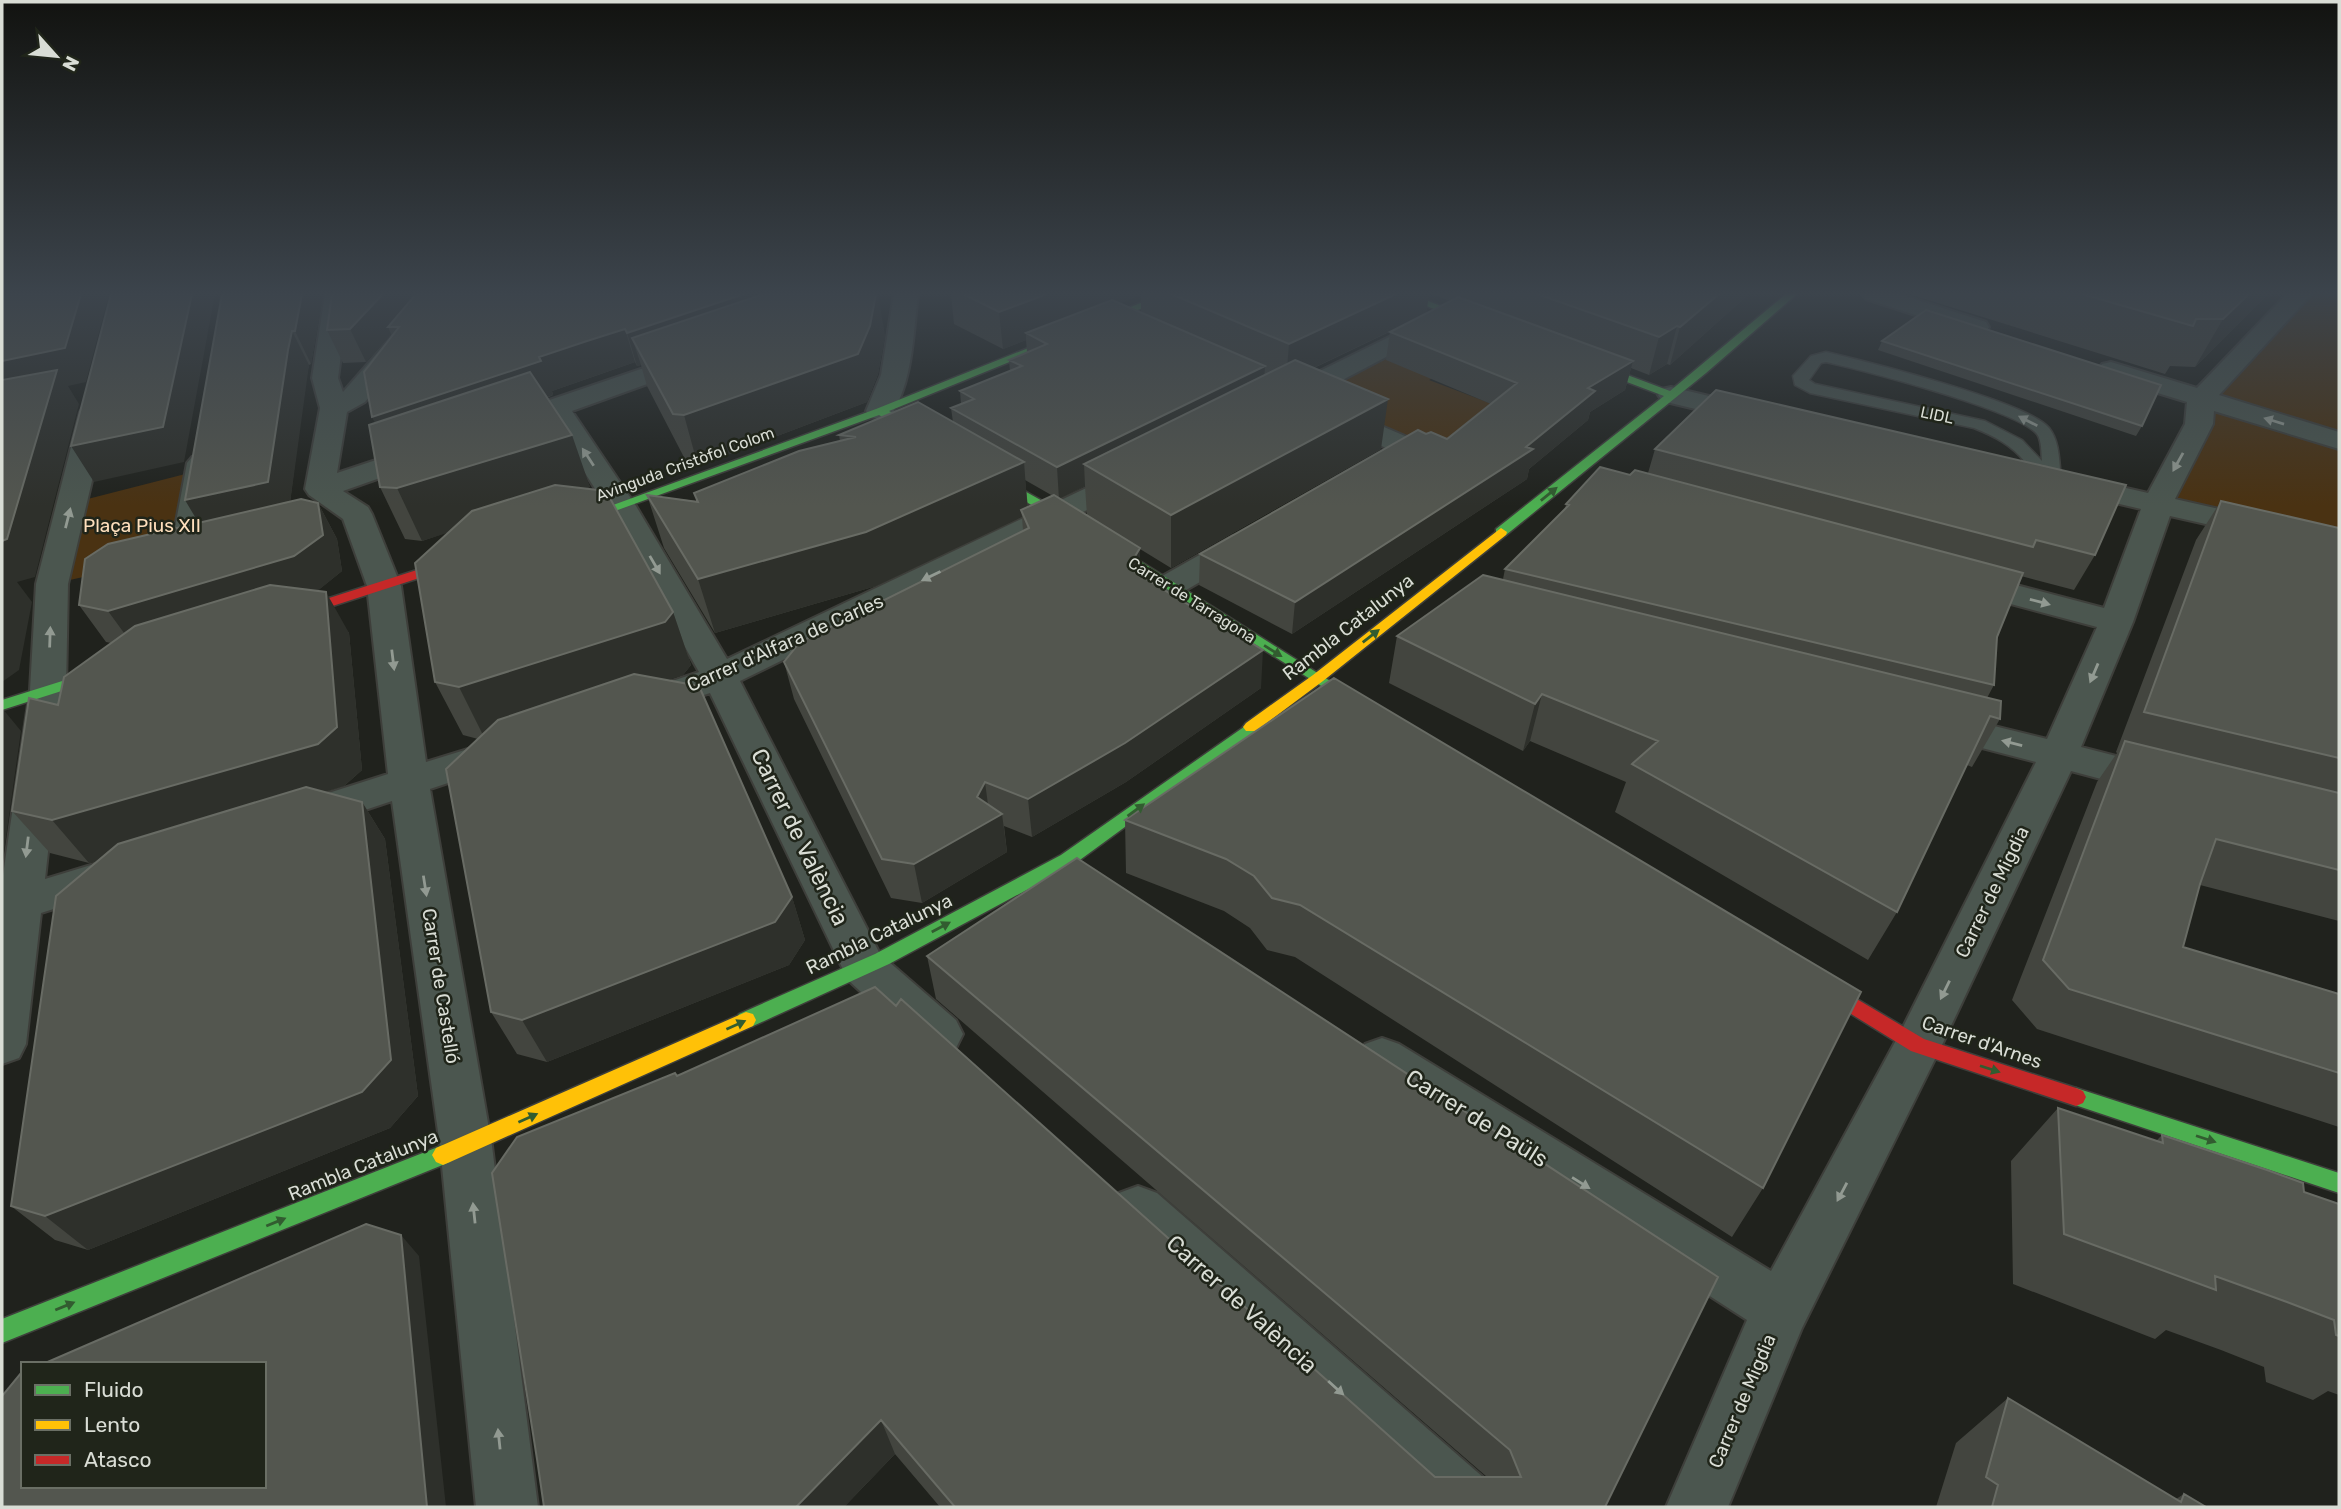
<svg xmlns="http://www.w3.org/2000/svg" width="2341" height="1509" viewBox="0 0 2341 1509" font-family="Rubik,sans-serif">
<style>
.green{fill:#4a3212}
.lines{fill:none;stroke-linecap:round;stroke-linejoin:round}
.lane-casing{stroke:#3e3f3b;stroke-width:3}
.street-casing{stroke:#3e3f3b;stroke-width:4}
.fast-casing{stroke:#3e3f3b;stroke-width:3}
.slow-casing{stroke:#3e3f3b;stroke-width:3}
.jam-casing{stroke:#3e3f3b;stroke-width:3}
.lane{fill:#4b564f;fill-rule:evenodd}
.street{fill:#4b564f;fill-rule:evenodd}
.fast{fill:#4caf50;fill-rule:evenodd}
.slow{fill:#ffc107;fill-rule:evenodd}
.jam{fill:#c62828;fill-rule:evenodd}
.wall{fill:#43453f;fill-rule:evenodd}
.shaded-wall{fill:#2e302b}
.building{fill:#53564f;stroke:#686b64;stroke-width:2}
.oneway{fill:#929a92}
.oneway2{fill:#325c30}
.labels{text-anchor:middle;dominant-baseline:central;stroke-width:5;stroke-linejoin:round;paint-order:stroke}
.far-street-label{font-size:16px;fill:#d9ddd5;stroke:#20251a}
.park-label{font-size:19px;fill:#fedfbd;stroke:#20251a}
.street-label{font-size:19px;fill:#d9ddd5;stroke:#20251a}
.near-street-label{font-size:23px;fill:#d9ddd5;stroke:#20251a}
</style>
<rect width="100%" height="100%" fill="#20221d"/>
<path class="green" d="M2300 294H2339V439L2252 415 2339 442V545L2158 504 2201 399Z
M1434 329 1452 367 1429 380 1500 407 1428 449 1309 394Z
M201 470 186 554 52 584 72 503Z"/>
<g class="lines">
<g class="lane-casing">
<path id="lane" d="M1826 352C1864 361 2029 402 2049 428 2060 442 2059 462 2061 479L2052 484 2046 483 2042 464 2037 478H2025L2022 474 2025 462C2012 445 1994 436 1974 428L1810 393 1795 385 1793 376 1811 356ZM1826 362C1862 370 2018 410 2037 434 2042 441 2041 452 2042 461L2022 440 1985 421 1815 384 1809 380 1821 363Z"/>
</g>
<g class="street-casing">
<path id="street" d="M325 294H349L338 378 343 392 429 294H454L365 402 347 412 337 473 427 443 437 446 441 452 437 458 343 491 368 507 372 514 401 586 426 762 494 741 508 745 513 754 508 763 430 789 492 1146 538 1507H476L440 1146 392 801 305 830 291 825 285 815 291 805 388 774 367 586 343 519 309 495 305 489 320 408 312 378Z
M894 294H918C913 334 913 383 890 417L880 419 870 417 866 411 881 375Z
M1862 294H1899L1986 322 1989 327 1986 332 1977 334 1968 332 1866 299Z
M2287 294H2312L2219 395 2339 432V449L2214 411 2213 424 2175 499 2339 536V554L2170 516 2133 622 2081 747 2171 770 2177 780 2171 790 2157 794 2071 771 1942 1045 1802 1328 1728 1507H1666L1747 1320 1365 1074 1358 1059 1365 1044 1382 1038 1399 1044 1771 1271 1901 1031 2036 762 1924 733 1918 724 1924 715 1937 712 2047 739 2097 627 1951 588 1947 581 1951 574 1963 571 2104 608 2141 509 2059 490 2054 484 2059 478 2069 475 2148 493 2185 424 2187 402 2102 376 2098 370 2102 364 2111 362 2197 388Z
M1434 315 1443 317 1446 322 1443 327 1295 405 1285 407 1275 405 1272 399 1275 393Z
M694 351 703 354 707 359 703 364 572 411 636 506 727 659 1122 471 1132 468 1142 471 1147 477 1142 483 740 681 880 954 956 1020 963 1034 956 1048 939 1054 922 1048 848 980 710 693 644 715 631 711 626 703 631 695 699 672 606 506 550 418 533 423 523 421 519 415 523 409Z
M1671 387 1764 409 1768 415 1764 421 1754 423 1662 401 1658 395 1662 389Z
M94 404 104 406 108 412 68 584 66 690 45 879 114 858 129 863 135 874 129 885 41 913 26 1044 19 1058 2 1064V882L30 690 36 584 80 412 84 406Z
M1335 406 1419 442 1423 448 1419 454 1409 457 1399 454 1325 420 1321 414 1325 408Z
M202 454 212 457 217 463 202 554 197 561 186 564 175 561 170 554 187 463 192 457Z
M1244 534 1255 536 1260 543 1255 550 1181 593 1169 596 1157 593 1152 586 1157 579 1233 536Z
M1138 1186 1157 1193 1492 1485 1501 1507H1424L1119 1229 1111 1211 1119 1193Z"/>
</g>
<g class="fast-casing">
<path id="fast" d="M1163 294H1177L889 411 937 440V444H929L879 415 571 527 567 528 561 524 876 409Z
M1397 294H1411L1490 326 1481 328Z
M1786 294H1797L1706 373 1506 535H1496V529L1664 396 1574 362V358H1582L1670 391Z
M982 467 1062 512 1346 691 1344 694H1334L1054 518 978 474V468Z
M113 665 120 670 118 673 2 710V700Z
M1251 722 1256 723 1259 727 1256 731 1073 865 889 964 753 1026 746 1028 739 1026 736 1020 739 1014 875 954 1061 855Z
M2076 1088 2339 1173V1193L2069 1103 2066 1097 2069 1091Z
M443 1145 450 1148 454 1155 450 1162 2 1343V1319Z"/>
</g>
<g class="slow-casing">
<path id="slow" d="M1501 528 1507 532 1506 535 1323 681 1256 731H1246L1243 727 1246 723 1313 675Z
M746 1012 753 1014 756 1020 753 1026 450 1162 443 1165 436 1162 432 1155 436 1148Z"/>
</g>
<g class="jam-casing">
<path id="jam" d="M467 554 472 555V561L286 621 281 622 274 618 276 615Z
M1808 970 1924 1039 2076 1088 2083 1091 2086 1097 2083 1103 2076 1106 1911 1051 1801 983 1799 978 1801 973Z"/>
</g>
<use href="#lane" class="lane"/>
<use href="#street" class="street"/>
<use href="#fast" class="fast"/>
<use href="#slow" class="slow"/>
<use href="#jam" class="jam"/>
</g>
<path class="wall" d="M222 294H323L311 364 309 365 305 384 290 502 318 503 337 539 342 571 317 591 349 633 362 770 344 786 325 792 362 802 385 839 418 1096 390 1128 88 1250 55 1240 11 1206 99 860 89 863 50 853 12 811 58 705 111 643 106 642 79 605 199 523Z
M332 294 885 335 878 374 867 402 698 466 688 465 647 386 641 365 637 366 635 362 598 375 552 391 553 395 547 398 590 487 584 489 673 612 691 665 683 675 666 680 792 897 805 940 789 965 547 1062 517 1054 491 1012 478 739 463 735 435 682 448 532 422 541 405 539 380 487 375 423 392 336 391 334 366 362 343 363 327 330Z
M951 294H1429L1426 314 1450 301 1432 294H1749L1670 365 1667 364 1649 375 1631 368 1625 390 1590 412 1588 420 1529 469 1527 479 1292 634 1199 585 1200 554 1426 434 1447 439 1491 404 1386 360 1390 332 1408 323 1314 368 1381 449 1171 568 1140 549V575L1261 688 1126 782 1032 837 1004 826 1007 852 922 903 891 898 794 699 784 662 1023 530 1022 517 876 586 715 633 664 548 647 495 697 501 694 493 840 441 839 435 953 422 951 408 961 404 960 391 1010 371 1009 360 1027 352 1026 340 1003 349 954 324ZM1141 295V312L1120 303ZM1025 480 1053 496 1028 507ZM1085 486 1087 515 1060 499Z
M1909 294H2268L2195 367 2170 366 2165 374Z
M1882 341 2142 426 2136 436 1878 350Z
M1716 390 2095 555 2074 590 2021 576 1997 637 1994 685 1987 698 2000 719 1972 767 1967 765 1897 912 1868 960 1615 812 1626 782 1530 741 1523 751 1389 683 1397 636 1503 579 1505 569 1565 509 1566 504 1648 473 1655 449Z
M2221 501 2339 528V921L2200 885 2183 947 2339 994V1127L2037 1029 2012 1000 2097 782 2117 753 2116 752 2196 540Z
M1334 678 1763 1188 1732 1237 1295 957 1267 950 1250 928 1224 911 1126 873 1125 820Z
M927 956 1605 1507H940L895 1454 844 1507H544L677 1076 896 1006 1435 1477H1487L936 999Z
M2058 1108 2156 1141 2162 1135 2304 1192 2339 1204V1395L2328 1391 2313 1400 2266 1382 2264 1367 2221 1350 2166 1330 2155 1339 2013 1284 2011 1161Z
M2008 1398 2176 1499 2184 1494 2206 1507H1936L1956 1443Z"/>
<path class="shaded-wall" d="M81 294H109L86 382 68 386 79 404 35 577 17 582 32 602 19 670 2 682V361Z
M192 294H215L184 462 94 482 71 446Z
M302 294H323L311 364 295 331Z
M383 294H425L388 327 391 334 366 362 350 329Z
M744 294H846L632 338 641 365 637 366 627 333Z
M876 294H878L885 335 878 374 867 402 698 466 684 415Z
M1047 294H1141V295L1034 337 1026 333V340L1003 349 999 312Z
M1396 294H1429L1426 314 1286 381 1289 344Z
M1719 294H1749L1670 365 1680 327Z
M2249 294H2268L2195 367 2223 319Z
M1677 326 1667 364 1649 375 1659 337Z
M625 329 635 362 552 391 553 395 389 452 372 417 539 357Z
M292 331 309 365 288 518 207 537 185 500 288 350Z
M1633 361 1625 390 1590 412 1588 420 1529 469 1527 479 1292 634 1295 602 1588 388Z
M1265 366 1263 396 1084 464 1085 486 1059 499 1057 467Z
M1388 399 1381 449 1171 568V515Z
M572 435 590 487 422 541 397 488Z
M1024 462 1028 514 1021 510 1022 517 876 586 715 633 698 579Z
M318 503 337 539 342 571 315 593 135 648 108 611Z
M1140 548V584L1128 568Z
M326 592 349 633 362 770 344 786 89 863 52 820Z
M673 612 691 665 683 675 486 741 459 687Z
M1263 650 1261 688 1126 782 1032 837 1028 799Z
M1542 694 1530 741 1523 751 1535 704Z
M2 708 21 731 2 866Z
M985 782 990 820 1002 814 1007 852 922 903 914 864 977 797Z
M362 802 385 839 418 1096 390 1128 88 1250 45 1216Z
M792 897 805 940 789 965 547 1062 522 1020Z
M401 1235 419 1256 446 1507H427Z
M881 1420 895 1454 844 1507H796Z"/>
<path class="building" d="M2 294H81L65 348 2 361Z
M111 294H192L163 427 71 446Z
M222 294H302L295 331H292L288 350 268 482 185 500Z
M332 294H383L350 329 327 330Z
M416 294H744L627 333 625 329 587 341 539 357 541 361 372 417 364 372 399 327H388Z
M764 294H876L870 326 858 354 684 415 673 414 632 338Z
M963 294H1047L999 312Z
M1171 294H1396L1289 344Z
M1537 294H1719L1680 327 1677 326 1659 337Z
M2082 294H2249L2223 319H2196L2193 326Z
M1458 297 1633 361 1588 388 1595 391 1526 447 1533 449 1295 602 1200 554 1418 430 1426 434 1431 432 1447 439 1517 383 1390 332Z
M1112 300 1265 366 1057 467 951 408 974 399 960 391 1022 366 1009 360 1047 344 1026 333Z
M1926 310 2161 385 2142 426 1882 341Z
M1295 360 1388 399 1171 515 1084 464Z
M57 370 7 539 2 541V380Z
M530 372 572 435 397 488 380 487 369 425Z
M1716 390 2126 485 2095 555 2036 540 2033 547 1655 449Z
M918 402 1024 462 866 532 698 579 647 495 698 502 694 493 799 451 856 437 839 435Z
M1600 467 1630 475 1635 470 2023 573 1997 637 1994 685 1505 569 1569 505 1566 504Z
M555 485 606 491 673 612 665 622 459 687 435 682 415 563 472 511Z
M1054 495 1140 548 1128 568 1263 650 1125 743 1028 799 985 782 977 797 1002 814 914 864 882 859 784 662 800 642 1029 528 1021 510Z
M301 499 318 503 323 535 294 556 108 611 79 605 85 559 108 544Z
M2221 501 2339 528V758L2144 712Z
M1483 575 2001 701 2000 719 1990 716 1897 912 1632 764 1658 741 1542 694 1535 704 1397 636Z
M270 585 326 592 337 727 318 744 52 820 12 811 29 698 58 705 64 677 135 626Z
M634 674 699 686 792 897 775 922 522 1020 491 1012 446 769 498 720Z
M1334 678 1861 992 1763 1188 1300 905 1272 898 1254 876 1226 859 1125 820Z
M2125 741 2339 793V870L2216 839 2200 884 2183 947 2339 994V1073L2069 989 2043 960Z
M306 787 362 802 391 1060 362 1092 45 1216 11 1206 56 896 118 844Z
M1077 858 1718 1277 1605 1507H955L881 1420 796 1507H544L537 1459 492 1173 517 1137 675 1073 677 1076 875 987 896 1006 901 999 1435 1477H1521L1510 1450 927 956Z
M2058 1108 2163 1143 2162 1135 2267 1170 2303 1183 2304 1192 2339 1204V1336L2336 1335 2334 1320 2287 1302 2215 1276 2216 1290 2064 1234Z
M366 1224 401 1235 427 1507H2V1396L21 1373H23V1486H264V1364H43Z
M2008 1398 2181 1502 2184 1494 2206 1507H1992L1998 1485 1986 1477Z"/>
<defs><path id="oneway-solid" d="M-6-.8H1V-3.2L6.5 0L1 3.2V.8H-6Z" transform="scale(1.75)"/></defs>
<g class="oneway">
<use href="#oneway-solid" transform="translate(2028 421) rotate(-153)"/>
<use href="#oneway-solid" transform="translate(2274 421) rotate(-163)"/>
<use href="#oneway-solid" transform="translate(588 457) rotate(-123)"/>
<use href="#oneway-solid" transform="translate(2178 462) rotate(119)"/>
<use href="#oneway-solid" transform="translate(68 518) rotate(-76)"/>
<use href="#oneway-solid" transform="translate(655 565) rotate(60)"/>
<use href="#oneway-solid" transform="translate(931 576) rotate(154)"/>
<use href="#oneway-solid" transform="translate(2040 602) rotate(15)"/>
<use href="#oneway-solid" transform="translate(50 637) rotate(-88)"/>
<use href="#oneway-solid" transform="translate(393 660) rotate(83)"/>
<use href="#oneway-solid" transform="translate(2094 673) rotate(113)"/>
<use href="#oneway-solid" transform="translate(2012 743) rotate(-166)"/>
<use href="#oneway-solid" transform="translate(27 847) rotate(97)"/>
<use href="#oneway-solid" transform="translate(425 886) rotate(81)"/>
<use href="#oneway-solid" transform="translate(1945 990) rotate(116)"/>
<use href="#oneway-solid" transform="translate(1581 1183) rotate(32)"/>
<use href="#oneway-solid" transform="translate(1842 1192) rotate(118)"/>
<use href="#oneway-solid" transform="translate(474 1213) rotate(-96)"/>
<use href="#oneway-solid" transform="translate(1336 1388) rotate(42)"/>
<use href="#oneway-solid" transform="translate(499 1439) rotate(-96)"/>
</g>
<g class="oneway2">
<use href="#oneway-solid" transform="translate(1549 494) rotate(-39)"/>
<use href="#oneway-solid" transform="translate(1371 636) rotate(-38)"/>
<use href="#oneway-solid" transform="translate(1273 651) rotate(32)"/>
<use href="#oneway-solid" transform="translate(1136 810) rotate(-36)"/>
<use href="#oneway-solid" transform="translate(941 927) rotate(-28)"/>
<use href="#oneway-solid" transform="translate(736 1025) rotate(-24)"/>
<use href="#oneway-solid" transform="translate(1990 1069) rotate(18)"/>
<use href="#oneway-solid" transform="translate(528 1118) rotate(-24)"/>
<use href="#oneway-solid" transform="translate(2206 1139) rotate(18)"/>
<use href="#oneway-solid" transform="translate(276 1222) rotate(-22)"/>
<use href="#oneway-solid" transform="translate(65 1306) rotate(-22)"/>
</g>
<linearGradient id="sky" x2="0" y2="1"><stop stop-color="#121310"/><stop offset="0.58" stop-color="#3c444c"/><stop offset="1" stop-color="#3c444c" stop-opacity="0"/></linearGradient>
<rect width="2341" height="506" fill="url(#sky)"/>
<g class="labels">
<g class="far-street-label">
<text transform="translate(1937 415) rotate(12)">LIDL</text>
<text transform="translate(685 464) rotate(-20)">Avinguda Cristòfol Colom</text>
<text transform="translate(1192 600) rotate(32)">Carrer de Tarragona</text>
</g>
<g class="park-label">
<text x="142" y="525">Plaça Pius XII</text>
</g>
<g class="street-label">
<text transform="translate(1348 627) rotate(-38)">Rambla Catalunya</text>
<text transform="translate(785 643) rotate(-24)">Carrer d'Alfara de Carles</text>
<text transform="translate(1992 892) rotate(-64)">Carrer de Migdia</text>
<text transform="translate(879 934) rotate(-26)">Rambla Catalunya</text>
<text transform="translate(441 986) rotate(81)">Carrer de Castelló</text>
<text transform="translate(1982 1042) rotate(19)">Carrer d'Arnes</text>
<text transform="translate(363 1165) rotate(-22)">Rambla Catalunya</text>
<text transform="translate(1742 1401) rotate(-67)">Carrer de Migdia</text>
</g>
<g class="near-street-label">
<text transform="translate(800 837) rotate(64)">Carrer de València</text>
<text transform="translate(1477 1118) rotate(32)">Carrer de Paüls</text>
<text transform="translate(1242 1304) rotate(42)">Carrer de València</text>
</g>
</g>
<rect width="2341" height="1509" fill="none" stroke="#d9ddd5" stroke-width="7"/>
<rect x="21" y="1362" width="245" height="126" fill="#20251a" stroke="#6a6f65" stroke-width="2"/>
<rect x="35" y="1385" width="35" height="10" fill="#4caf50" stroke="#6a6f65" stroke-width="2"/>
<text x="84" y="1397" font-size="21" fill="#d9ddd5">Fluido</text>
<rect x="35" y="1420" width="35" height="10" fill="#ffc107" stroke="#6a6f65" stroke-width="2"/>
<text x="84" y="1432" font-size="21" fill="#d9ddd5">Lento</text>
<rect x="35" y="1455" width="35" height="10" fill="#c62828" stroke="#6a6f65" stroke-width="2"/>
<text x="84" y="1467" font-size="21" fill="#d9ddd5">Atasco</text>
<g transform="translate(56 56) rotate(117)" stroke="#20251a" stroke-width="5" paint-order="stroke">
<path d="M0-5L12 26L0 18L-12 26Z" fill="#d9ddd5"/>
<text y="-10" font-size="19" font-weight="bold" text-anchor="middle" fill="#d9ddd5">N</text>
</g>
</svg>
